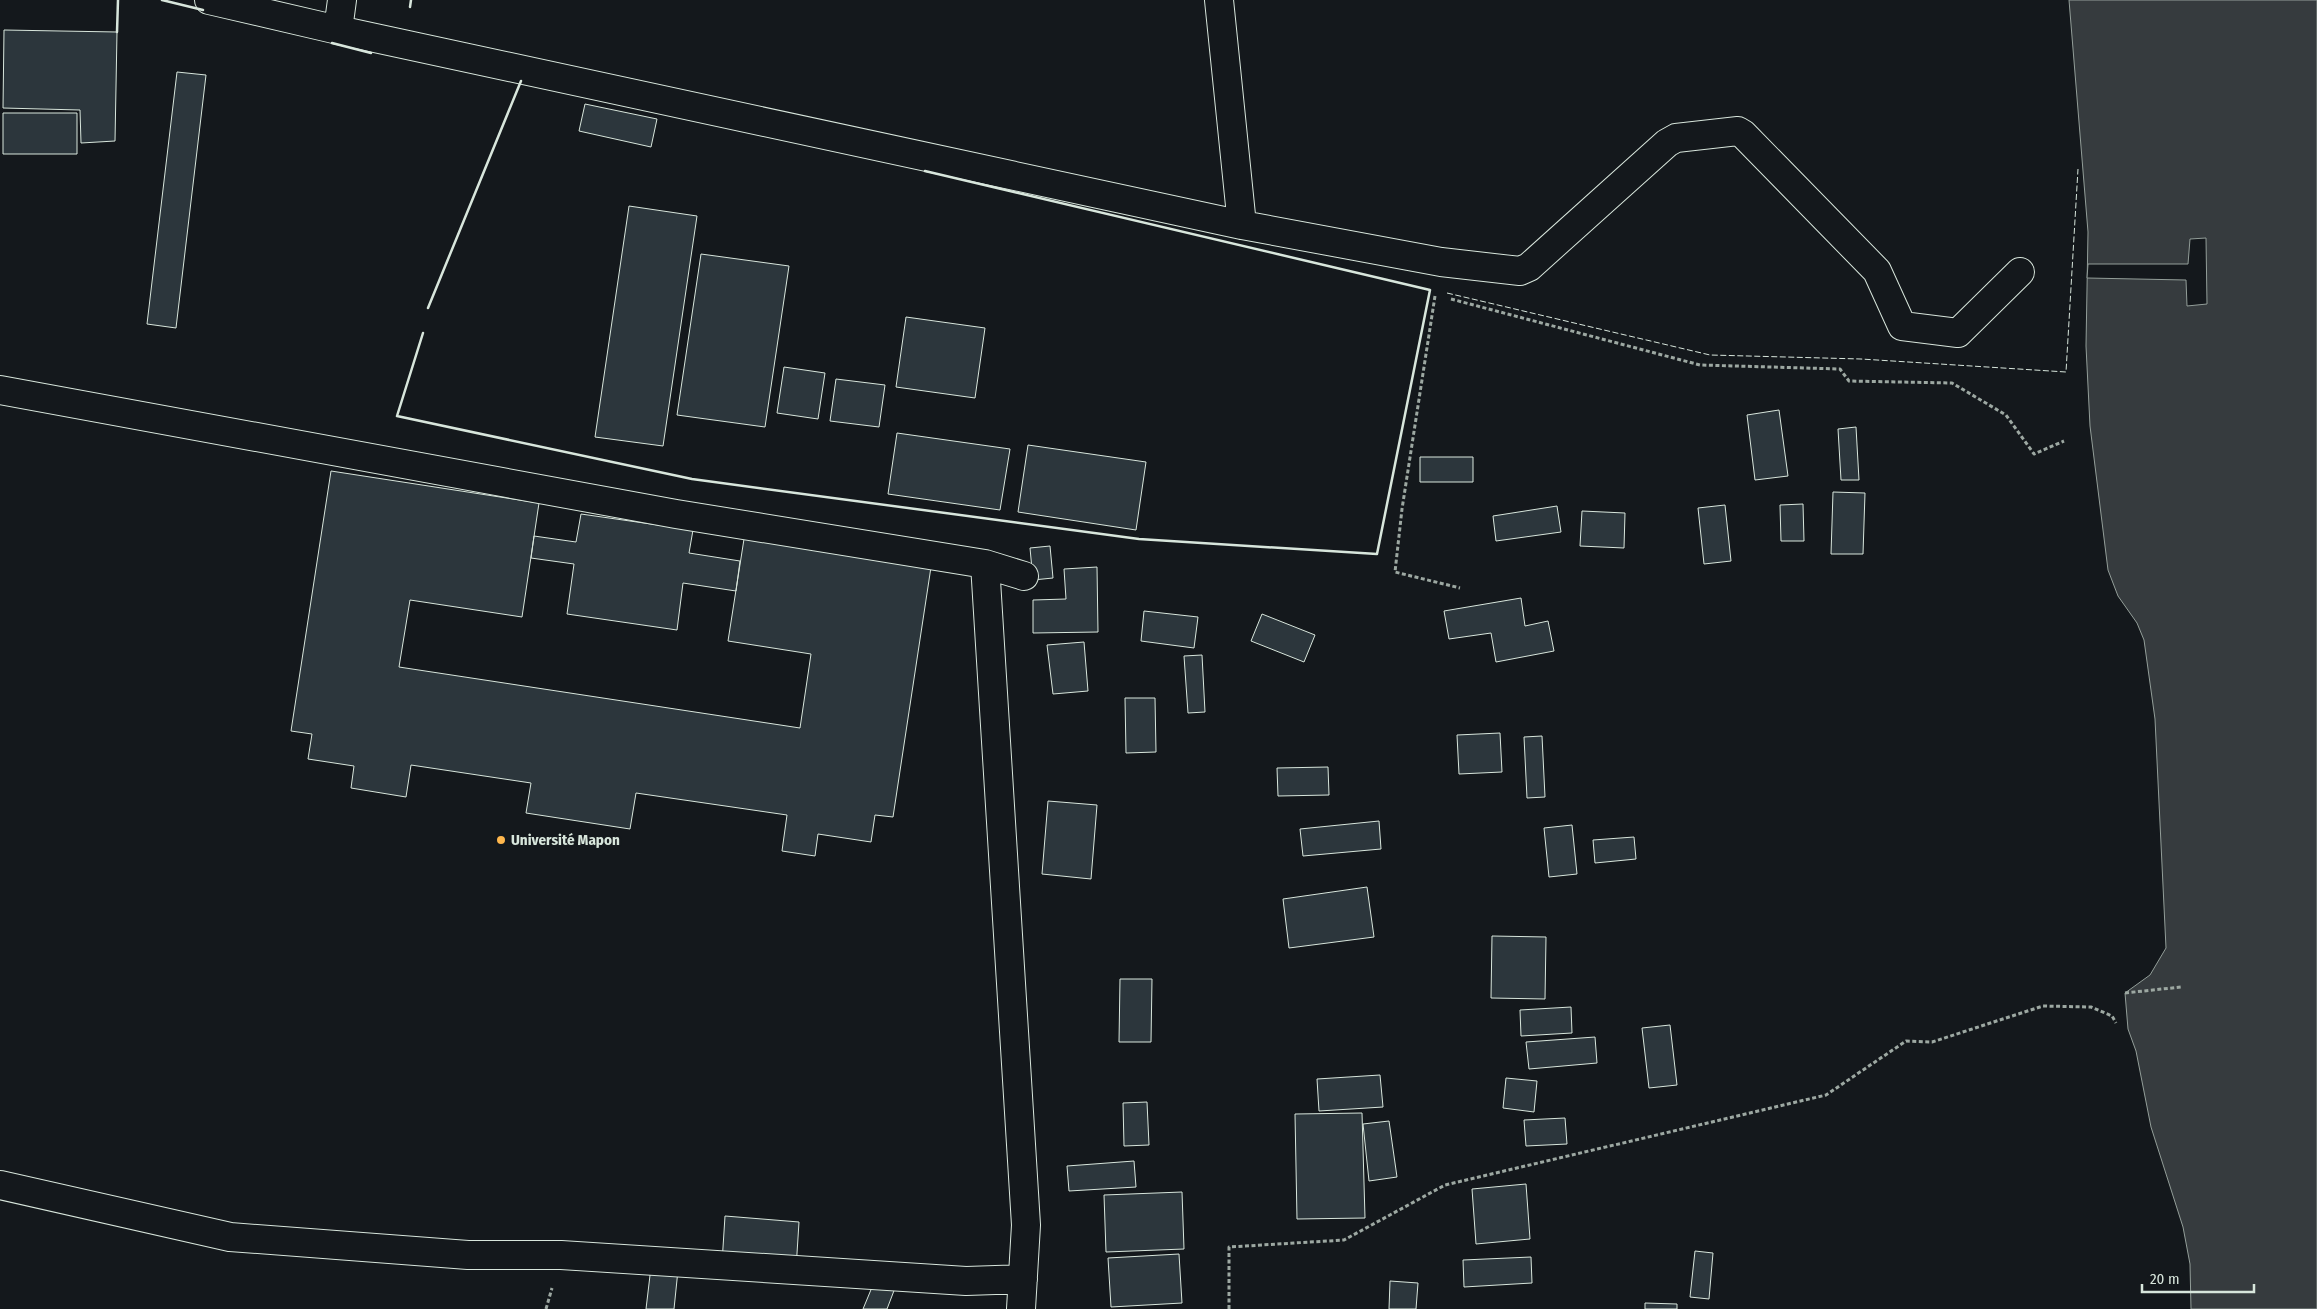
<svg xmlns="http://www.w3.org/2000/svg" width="2317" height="1309" viewBox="0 0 2317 1309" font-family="'Fira Sans Condensed',sans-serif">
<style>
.water{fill:#363b3e;stroke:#939e99}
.pier{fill:#14181c;stroke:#939e99}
.building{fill:#2c363c;stroke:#d8e6dc}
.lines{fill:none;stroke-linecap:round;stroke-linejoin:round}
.street-casing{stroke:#d8e6dc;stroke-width:30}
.path{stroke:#9da8a2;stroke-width:3;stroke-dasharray:4 2.5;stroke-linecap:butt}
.street{stroke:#14181c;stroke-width:28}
.fence{stroke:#d8e6dc;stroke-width:1;stroke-dasharray:6 2.5;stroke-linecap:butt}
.wall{stroke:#d8e6dc;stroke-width:2.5}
.poi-dot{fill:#ffb74d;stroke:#14181c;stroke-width:2}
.labels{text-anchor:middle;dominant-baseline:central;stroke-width:4;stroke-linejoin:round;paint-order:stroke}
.poi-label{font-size:15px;font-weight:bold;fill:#d8e6dc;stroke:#14181c;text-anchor:start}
</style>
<rect width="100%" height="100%" fill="#14181c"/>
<path class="water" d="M2069 0H2317V1309H2191L2190 1264 2183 1227 2151 1127 2136 1051 2128 1029 2125 993 2150 975 2166 948 2155 719 2144 640 2137 623 2118 596 2108 570 2090 426 2086 346 2088 232Z"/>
<path class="pier" d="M2206 238 2207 304 2187 306 2186 280 2087 278 2088 264H2188L2190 239Z"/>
<path class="building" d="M4 30 117 32 115 141 81 143 80 110 3 108Z
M177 72 206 75 176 328 147 324Z
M585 104 657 119 651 147 579 131Z
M3 113H77V154H3Z
M629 206 697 216 663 446 595 437Z
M701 254 789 266 765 427 677 415Z
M906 317 985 328 975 398 896 387Z
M784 367 825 373 818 419 777 413Z
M836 379 885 385 879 427 830 421Z
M1779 410 1788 476 1755 480 1747 415Z
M1856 427 1859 480H1841L1838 429Z
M897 433 1010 449 1000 510 888 494Z
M1028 445 1146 462 1136 530 1018 512Z
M1420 457H1473V482H1420Z
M331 471 539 503 522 617 410 600 399 667 800 728 811 654 728 641 744 539 931 567 893 817 875 815 871 842 818 834 815 856 782 851 787 815 636 793 630 829 526 813 531 783 411 765 406 797 351 788 354 766 308 759 312 734 291 731Z
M1833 492 1865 493 1863 554H1831Z
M1803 504 1804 541H1781L1780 505Z
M1725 505 1731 561 1704 564 1698 508Z
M1557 506 1561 532 1496 541 1493 516Z
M1582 511 1625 513 1624 548 1580 546Z
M581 514 693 530 689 553 740 561 736 591 683 583 677 630 567 614 574 564 531 558 534 536 576 542Z
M1050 546 1053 578 1033 580 1030 548Z
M1097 567 1098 632 1033 633V600L1066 599 1064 569Z
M1521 598 1525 626 1548 621 1554 651 1496 662 1491 633 1449 639 1444 611Z
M1144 611 1198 617 1194 648 1141 641Z
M1262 614 1315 635 1304 662 1251 641Z
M1084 642 1088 691 1053 694 1047 645Z
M1202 655 1205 712 1188 713 1184 656Z
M1125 698H1155L1156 752 1126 753Z
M1500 733 1502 772 1459 774 1457 735Z
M1542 736 1545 797 1527 798 1524 737Z
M1328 767 1329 795 1278 796 1277 768Z
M1048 801 1097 805 1091 879 1042 874Z
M1379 821 1381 849 1303 856 1300 829Z
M1572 825 1577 874 1549 877 1544 828Z
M1634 837 1636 859 1595 863 1593 840Z
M1367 887 1374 937 1289 948 1283 899Z
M1492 936 1546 937 1545 999 1491 998Z
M1120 979H1152L1151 1042H1119Z
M1571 1007 1572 1033 1521 1036 1520 1010Z
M1670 1025 1677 1085 1649 1088 1642 1028Z
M1595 1037 1597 1063 1529 1069 1526 1042Z
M1380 1075 1383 1107 1319 1111 1317 1079Z
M1506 1078 1537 1081 1534 1112 1503 1108Z
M1147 1102 1149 1145 1124 1146 1123 1103Z
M1362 1113 1365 1218 1297 1219 1295 1114Z
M1565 1118 1567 1144 1526 1146 1524 1120Z
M1389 1121 1397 1177 1369 1181 1363 1124Z
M1134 1161 1136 1187 1069 1191 1067 1166Z
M1526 1184 1530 1239 1476 1244 1472 1189Z
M1182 1192 1184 1249 1106 1252 1104 1195Z
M725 1216 799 1222 796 1269 722 1263Z
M1695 1251 1713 1253 1709 1299 1690 1297Z
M1179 1254 1182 1303 1111 1307 1108 1258Z
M1531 1257 1532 1283 1464 1287 1463 1260Z
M651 1267 678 1270 674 1309H646Z
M875 1280 895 1288 887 1309H863Z
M1390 1281 1418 1283 1416 1309H1389Z
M1645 1303 1677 1304V1309H1645Z"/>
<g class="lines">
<g class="street-casing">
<path id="street" d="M209 0 338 30 342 0
M1219 0 1242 225
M338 30 1242 225 1441 262 1520 271 1529 267 1667 143 1676 138 1738 131 1743 134 1877 271 1902 326 1958 333 2020 272
M0 390 676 514 985 564 1024 576
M985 564 1026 1225 1021 1309
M0 1185 230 1237 468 1255H561L966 1281 1023 1279"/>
</g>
<path class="path" d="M1435 296 1402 509 1395 572 1460 588
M1451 299 1700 365 1840 369 1849 381 1952 383 2006 415 2034 454 2064 441
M2125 993 2181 987
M546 1309 552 1288
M1229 1309V1247L1344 1240 1445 1185 1826 1095 1906 1041 1932 1042 2043 1006 2091 1007 2112 1016 2116 1023"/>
<use href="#street" class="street"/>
<path class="fence" d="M1447 293 1710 355 1861 359 2066 372 2078 169"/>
<path class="wall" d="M162 0 203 10
M410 7 411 0
M117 32 118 0
M332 43 371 53
M428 308 521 81
M423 333 397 416 692 479 1139 539 1377 554 1430 290 925 171"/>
</g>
<circle class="poi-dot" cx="501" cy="840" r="5"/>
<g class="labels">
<g class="poi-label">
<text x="511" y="840">Université Mapon</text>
</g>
</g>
<path d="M2142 1284v8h112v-8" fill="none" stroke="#d8e6dc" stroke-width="2.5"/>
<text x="2150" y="1284" font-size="15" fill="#d8e6dc" stroke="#14181c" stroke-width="4" paint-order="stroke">20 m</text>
</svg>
